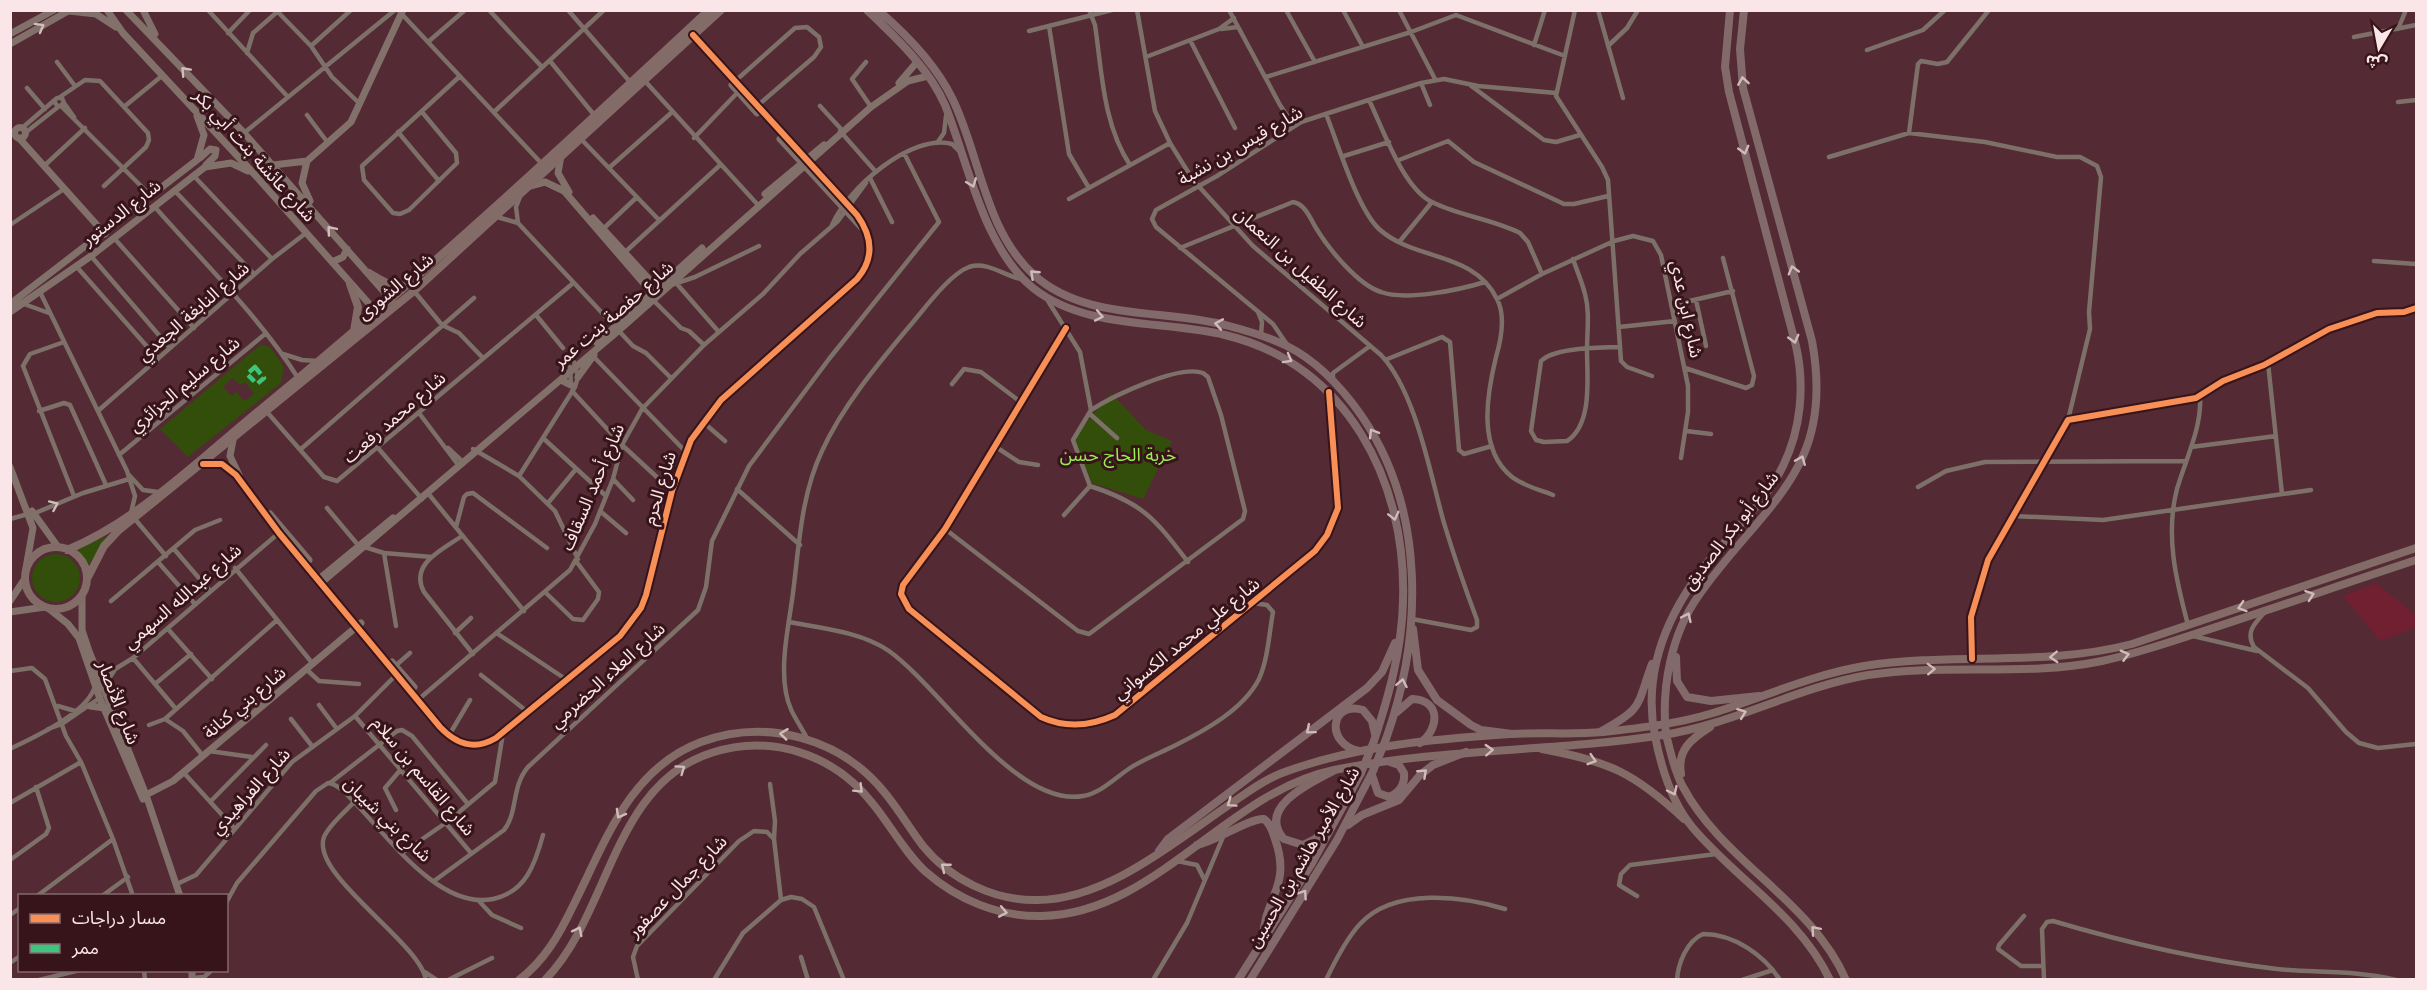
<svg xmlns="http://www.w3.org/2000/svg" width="2427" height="990" viewBox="0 0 2427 990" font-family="'PT Sans','Noto Sans Arabic',sans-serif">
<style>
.built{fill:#702031}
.green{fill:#334d0a;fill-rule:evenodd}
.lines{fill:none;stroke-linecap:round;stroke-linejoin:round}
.street{stroke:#7d7069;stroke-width:4.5}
.secondary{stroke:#82706a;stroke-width:7}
.primary{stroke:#836b67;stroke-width:8}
.highway{stroke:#826a6a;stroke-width:8}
.highway-bridge{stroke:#826a6a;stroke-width:8}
.quiet{stroke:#40c37c;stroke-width:4.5;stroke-dasharray:9 4.5;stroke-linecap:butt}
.cycleway-casing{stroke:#361419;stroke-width:10}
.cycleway{stroke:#f78f57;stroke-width:6}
.oneway{stroke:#d0bdbc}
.oneway2{stroke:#d0bbbc}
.oneway3{stroke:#cebdbc}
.oneway4{stroke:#d0bbbb}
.labels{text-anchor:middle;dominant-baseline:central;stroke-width:6;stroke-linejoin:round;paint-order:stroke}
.street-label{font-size:18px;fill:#fae6e8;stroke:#361419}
.park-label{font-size:18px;fill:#9deb55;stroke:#361419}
</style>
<rect width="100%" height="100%" fill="#542a34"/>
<path class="built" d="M2376 583 2416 615V627L2380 641 2343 596Z"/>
<path class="green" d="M260 345 270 347 284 367 281 383 188 457 160 429ZM232 378 241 385 245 382 254 394 246 400 242 399 237 392 232 396 223 387Z
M1111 393 1146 430 1172 441 1143 499 1092 483 1073 439Z
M107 536 89 565 77 549Z
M32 578a24 24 0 1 1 48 0a24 24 0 1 1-48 0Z"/>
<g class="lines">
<path class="street" d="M208 10 288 97
M276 10 311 46 332 77 360 104
M398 10 542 164
M489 10 542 67
M568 10 631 83
M1089 10 1095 25C1102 72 1103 124 1130 165
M1137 10 1155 111 1170 143 1193 180 1253 246 1381 355C1416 392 1430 474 1444 523 1454 556 1465 588 1477 620V627L1471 630 1412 619
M1229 10 1280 105 1294 126
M1286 10 1315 62
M1343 10 1363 47
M1399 10 1435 79
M1575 10 1556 96 1602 167 1608 180 1621 361 1627 367 1652 376
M1598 10 1623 98
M1049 26 1069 154 1089 188
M1221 29 1238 27
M2398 29 2406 10
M1029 31 1112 10
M228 33 250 10
M2354 37 2416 25
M1190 40 1235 128
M428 42 465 10
M1534 45 1545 10
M311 46 351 10
M1608 46 1627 28 1638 10
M1867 50 1923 30 1945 10
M247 53 253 33 277 12
M1146 57 1219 29 1234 18
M550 61 595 116
M57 62 75 86
M866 62 852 79 871 107
M1266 77 1411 32 1456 15 1565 56
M644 80 758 205
M733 83 795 28 807 27 819 37 821 47 814 57 756 107
M1421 83 1430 105
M1470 85 1544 140 1556 142 1580 135
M27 88 45 109
M60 97 85 80 100 81 148 133 149 140 146 147 104 186
M1369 100C1383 129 1403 188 1432 202 1460 216 1492 219 1520 233L1528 242 1542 274
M2398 102 2416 100
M64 103 74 117
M61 106 152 197
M125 106 163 75
M820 106 842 130
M422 112 456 153 457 163 409 210 400 214 393 213 364 180 362 166 459 77
M494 112 604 10
M1326 114C1338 144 1357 208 1379 229 1414 261 1474 251 1497 299 1506 316 1501 340 1496 357 1487 394 1477 449 1512 477 1524 486 1540 490 1553 495
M307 115 328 143
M22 128 57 98H62L64 103 58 107 54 101
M840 131 876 172
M398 132 439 181
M25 133 58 107
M244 133 395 10
M1909 133 1918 64 1921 61 1938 64 1947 62 1989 10
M694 138 739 91
M581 139 659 220
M937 143 944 133 946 116
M1344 156 1389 142
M1829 157 1909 133 1985 142 2057 157H2080L2097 166 2101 177 2089 312 2090 329 2068 420
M1399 160 1448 141 1474 162 1564 204H1574L1608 196
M44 166 85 128
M610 167 671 113
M193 175 272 259
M870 178 892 222
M174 190 254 274
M1069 199 1170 143
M154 206C203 262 258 315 298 378
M497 217 518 223 633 346 646 353 671 378
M518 223 516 207 520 197
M10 225 64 189
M832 225C847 189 911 133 952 144L958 150
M602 230 637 197
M114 238 194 328
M1400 241 1432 202
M1180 248 1293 202C1305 204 1310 218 1316 228 1328 248 1358 285 1381 292 1406 301 1459 290 1485 282
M623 254 719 166
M91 256 170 348
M1573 259C1577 271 1582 282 1585 294 1590 312 1587 331 1587 350 1587 377 1593 424 1567 441L1544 442 1536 440 1531 431 1541 361C1555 347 1600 348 1619 347
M2374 261 2416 264
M76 266 158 359
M677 284 718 331
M671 285 695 277 759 246
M414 291 442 325 459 333 483 358
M40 292 127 471 135 496 131 513
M652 299 681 328 689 331 704 345
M1497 299 1542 274 1614 241 1633 236 1653 241 1661 255 1688 386V412L1681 458
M1696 300 1706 346
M1048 301 1080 352 1091 410 1073 440 1090 486
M24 304 49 313
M1672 305 1733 291
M1258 312 1262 322 1261 335
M536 315 563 348
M1619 327 1675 321
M1066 328 945 529 903 585 901 594 909 609 1041 717C1065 728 1091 726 1115 715L1315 551 1327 535 1338 508 1329 395
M64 342 30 354 23 366 74 496
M1288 346 1273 324 1156 227 1152 219 1156 210 1217 176 1301 122 1421 83 1444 79 1478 86 1556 93
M283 354 302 360 318 361
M593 356 685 451
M1385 360 1442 337 1450 342 1459 450 1464 454 1492 446
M2268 363 2282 494
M570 367 571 385
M1685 368 1746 388 1752 385 1754 376 1723 258
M1333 379V373L1370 346
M952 384 964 369 981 372 1022 403
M572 391 622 445 672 491
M99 410 272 259 306 233
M39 411 64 403 70 405 106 485
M267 412 324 477 337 481 572 284
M419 413 459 466
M1090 414 1117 438
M704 423 725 441
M1686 431 1711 434
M543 438 606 496
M996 447 1019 462 1038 465
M2191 447 2276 436
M378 448 422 499
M448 448 463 462
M301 449 474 298
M473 449 519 476 575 387 578 377 574 362
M119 455 265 334
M129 475 143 490 158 492
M519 476 555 511 578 559
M613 479 633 500
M1918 487 1946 471 1985 462 2186 461
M737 489 800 545
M427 492 524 611
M548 503 576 469
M327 508 358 545 384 553
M600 511 626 533
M33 514 83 493 129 479
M1064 515 1090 486C1143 503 1155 519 1188 562
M2013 516 2103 520 2311 490
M134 518 166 556
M10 519 28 514
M456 527 464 497 467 494 473 493 547 548
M945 529 1078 631 1089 634 1243 519 1245 511 1221 415 1208 377 1203 373C1179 364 1113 396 1091 410
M462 536C442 550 409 564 424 592L473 654
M174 549 210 591
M158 562 195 604
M235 568 313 664
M545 592 573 619 583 620 598 599 599 592 576 561
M111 601 195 530 220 520
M2265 612C2255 623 2245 632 2254 647L2308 688 2346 732 2359 743 2378 748 2416 744
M789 622C821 628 862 632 889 651 941 688 1016 808 1083 796 1101 793 1115 778 1130 768 1144 759 1160 753 1174 746 1204 731 1243 710 1259 679 1268 659 1269 634 1273 612L1267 605 1253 603
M2188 625C2176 580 2165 535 2177 489 2186 458 2202 428 2200 396
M396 626 384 553 432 557
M168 629 212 679
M455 633 471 618
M498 634 567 680
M2193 636 2257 651
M133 658 176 709
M1972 659 1971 617 1988 560 2068 420 2196 398 2223 381 2264 365 2329 329 2377 313 2404 312 2416 308
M394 667 410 653
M306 669 319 681 359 684
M10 671 32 668 45 679 66 736 81 762 113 839 133 896
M481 675 529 713
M99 679 133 658 280 532
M155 684 191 654
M102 689 114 671
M419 699 570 570 595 524 613 479 622 445 642 409 704 345 763 294 800 254 838 221 866 183
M319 705 337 729
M58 706 75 711
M355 716 471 853
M165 719 183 731 203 756
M291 719 312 746
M149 725 165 719 277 620
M48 729 62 724 101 697
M451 732 470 700
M807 738C799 723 789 711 786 693 780 662 789 624 793 593 799 546 801 495 822 451 842 407 877 365 908 328 923 311 948 275 969 267 988 261 1004 276 1021 279
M10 749C34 737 88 713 95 686
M209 751 252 757
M184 773 234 828
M330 783 397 731 402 730 412 736 468 804
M770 784 775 821 774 839
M211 801 266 745
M354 802C345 812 329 825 324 837 310 875 420 942 426 980
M10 803 81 762
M396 810 385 788 402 768
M402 853 447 822 495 782 503 733
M10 860 46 834 49 828 36 787
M1177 861 1197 865 1204 879
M434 881 504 830C518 813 511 787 528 767L698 610 706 587 712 541 749 466 829 359 939 222 904 153
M177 884 196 875 292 762 355 716 398 673
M37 896 113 839
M102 896 128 877
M1637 896 1619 885 1621 874 1630 865 1716 854
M479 901 492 915 521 928
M226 903 237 883 316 791 328 783C339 784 348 796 356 804 389 838 440 910 493 899 526 892 535 864 543 835
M10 915 20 908
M2024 916 1999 945 1998 949 2021 966H2042
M801 957 808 980
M10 963 20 956
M144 970 145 980
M425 972 437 980
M192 978 204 977 212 970
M39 980 80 970
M448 980 492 958
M638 980 633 957 637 946 739 841 754 831 767 832 774 839 781 900
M714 980 743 933 781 900 791 897 802 899 814 907 844 980
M1153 980 1187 923 1223 837
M1326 980C1335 961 1346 939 1360 924 1394 887 1463 896 1505 909
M1677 980C1678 963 1687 941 1703 934 1734 934 1764 955 1780 980
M1742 980 1773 970
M2044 980 2042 929 2047 922 2053 921C2127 943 2200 960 2277 969 2316 973 2357 970 2396 980"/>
<path class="secondary" d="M107 10 123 33 256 176 379 315
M126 10 245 134 393 302
M143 10 155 34
M69 11 96 14 116 27
M10 34 54 10
M10 44 70 10
M899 83 917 62
M732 85 757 113
M14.5 133a5.5 5.5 0 1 1 11 0a5.5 5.5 0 1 1-11 0Z
M19 138 105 234
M780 139 862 228
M561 156 558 173 569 192
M200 158 210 149 216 150 215 156 206 165
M307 161 302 183 310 201
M273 165 307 161 351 122 403 10
M530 186 545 182 564 191 652 293
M765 194 824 145
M593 218 658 289
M332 262 343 257 347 249
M10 304 197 160 204 135 197 116
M10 312 91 256 205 167 231 163 248 171
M597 343 702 248
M578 377 594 355
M561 380 571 385
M233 440 230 456 239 475
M203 464H222L236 475 279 533 440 727C456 744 474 751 496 738L620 636 641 608 646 595 672 491 691 440 721 400 857 279C875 258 872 236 857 215L693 35
M10 467 33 528 26 568
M32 511 58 547
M270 514 309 560
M319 579 393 518
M322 582 618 331 871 107 908 81 928 76
M82 595V630L89 651 146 795 180 896
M10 601 24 580
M48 608 68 624 79 638 100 699 143 799
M10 612 45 607
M392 662 414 687
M94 664 108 672
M90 706 105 708
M142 797 173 781 361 623
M192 970V980"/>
<path class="primary" d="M369 273C381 280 394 290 408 284
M350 284 358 307 354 331
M25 578a31 31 0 1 1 62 0a31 31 0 1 1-62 0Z
M67 550C138 521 202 457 261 409 416 282 562 147 709 10
M87 579 104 546 118 531 414 291 721 10
M1666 735C1671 752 1674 771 1683 787 1723 862 1811 900 1846 980
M1655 736C1661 767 1672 803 1693 828 1737 880 1800 916 1830 980
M1542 749C1610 762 1633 772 1684 819
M1681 774C1677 750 1691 739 1710 727
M519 980C545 960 559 935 573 906 605 843 629 769 701 742 767 718 841 738 885 793 899 810 910 829 923 846 950 879 994 901 1037 900 1105 900 1172 844 1226 807 1244 795 1261 781 1282 773 1354 746 1433 739 1510 734 1541 732 1572 735 1603 732 1640 728 1677 724 1713 713 1764 697 1811 675 1864 666 1953 652 2044 667 2132 644L2416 548
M545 980C610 914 612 785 711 753 772 733 835 755 873 804 891 826 905 853 926 872 958 900 999 917 1042 916 1155 914 1227 792 1334 770 1443 748 1554 752 1663 735 1734 724 1797 687 1868 675 1945 663 2025 677 2102 661 2136 654 2170 642 2204 631 2275 608 2346 583 2416 560"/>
<path class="highway" d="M867 10C896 38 929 68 945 105 968 162 983 247 1033 288 1086 330 1163 320 1225 335 1347 364 1407 482 1403 601 1402 649 1389 695 1374 741
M878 10C906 34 937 66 953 100 980 156 985 231 1034 275 1086 322 1166 308 1229 326 1248 331 1269 337 1287 346 1317 361 1342 388 1361 415 1426 509 1423 635 1386 739
M1413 629 1418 670 1437 700 1471 725 1481 730 1512 734
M1676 657 1677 681 1687 697 1711 701 1759 696
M1397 712 1412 699C1442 700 1439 730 1420 743
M1600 732C1644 708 1636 707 1652 664
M1666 735C1661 688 1671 634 1699 595 1763 504 1836 471 1812 341L1743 88 1740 49 1744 10
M1655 736C1640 661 1676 596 1725 542 1746 518 1769 495 1783 466 1801 429 1805 386 1796 346L1729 92 1725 67 1730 10
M1359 751C1324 743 1331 700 1363 710L1372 721 1375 734
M1372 775 1378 793 1389 797C1399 793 1405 785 1404 773L1399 765 1390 762
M1332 822 1315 839 1303 845 1284 839C1255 807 1314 781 1335 770
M1348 825 1362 815 1399 800 1420 775 1433 765 1466 752
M1197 845C1217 841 1249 818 1264 819 1271 824 1272 831 1275 839 1292 887 1264 897 1263 939
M1159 851 1168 839 1367 688 1382 672 1395 643
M1238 980 1312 863 1361 773
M1250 980 1337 840 1373 771"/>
<path class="highway-bridge" d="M1373 771 1386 739
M1361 773 1374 741"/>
<path class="quiet" d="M255 367 264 378 257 384 247 374Z"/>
<g class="cycleway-casing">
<path id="cycleway" d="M1066 328 945 529 903 585 901 594 909 609 1041 717C1065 728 1091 726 1115 715L1315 551 1327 535 1338 508 1329 392
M203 464H222L236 475 279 533 440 727C456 744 474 751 496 738L620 636 641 608 646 595 672 491 691 440 721 400 857 279C875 258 872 236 857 215L693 35
M1972 659 1971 617 1988 560 2068 420 2196 398 2223 381 2264 365 2329 329 2377 313 2404 312 2416 308"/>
</g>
<use href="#cycleway" class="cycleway"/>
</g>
<defs><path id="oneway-chevron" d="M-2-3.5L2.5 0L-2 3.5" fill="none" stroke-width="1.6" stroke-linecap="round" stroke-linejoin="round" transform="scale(1.5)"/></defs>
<g class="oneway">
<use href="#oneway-chevron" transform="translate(40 27) rotate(-29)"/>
<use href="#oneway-chevron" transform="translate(185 71) rotate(-133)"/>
<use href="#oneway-chevron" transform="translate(331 230) rotate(-130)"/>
</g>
<g class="oneway2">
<use href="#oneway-chevron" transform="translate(1743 81) rotate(-99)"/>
<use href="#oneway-chevron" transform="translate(1744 150) rotate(75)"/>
<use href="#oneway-chevron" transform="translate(972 183) rotate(69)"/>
<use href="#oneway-chevron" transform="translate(1793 270) rotate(-106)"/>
<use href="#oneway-chevron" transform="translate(1034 274) rotate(-137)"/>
<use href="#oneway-chevron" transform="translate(1099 316) rotate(11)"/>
<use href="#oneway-chevron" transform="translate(1219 324) rotate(-170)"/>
<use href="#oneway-chevron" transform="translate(1794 339) rotate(75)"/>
<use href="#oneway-chevron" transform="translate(1288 359) rotate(29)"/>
<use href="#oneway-chevron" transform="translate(1373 433) rotate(-120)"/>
<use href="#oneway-chevron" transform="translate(1801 460) rotate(-68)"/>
<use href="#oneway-chevron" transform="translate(1394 516) rotate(76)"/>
<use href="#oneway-chevron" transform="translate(1687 617) rotate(-65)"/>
<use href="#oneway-chevron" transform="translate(1402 683) rotate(-79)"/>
<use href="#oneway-chevron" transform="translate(1310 730) rotate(140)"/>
<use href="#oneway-chevron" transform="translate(1423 773) rotate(-43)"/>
<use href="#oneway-chevron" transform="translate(1303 894) rotate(-56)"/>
</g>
<use class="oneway3" href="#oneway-chevron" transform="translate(54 505) rotate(-24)"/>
<g class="oneway4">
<use href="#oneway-chevron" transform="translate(2310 595) rotate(-19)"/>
<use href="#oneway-chevron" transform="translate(2242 607) rotate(162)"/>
<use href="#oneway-chevron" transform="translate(2125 655) rotate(-15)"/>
<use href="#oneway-chevron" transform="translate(2054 657) rotate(177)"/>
<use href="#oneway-chevron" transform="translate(1931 669) rotate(-2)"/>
<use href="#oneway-chevron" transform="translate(1742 713) rotate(-21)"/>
<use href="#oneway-chevron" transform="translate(784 734) rotate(-173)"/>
<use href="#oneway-chevron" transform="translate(1489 750) rotate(-3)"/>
<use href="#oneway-chevron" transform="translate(1592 760) rotate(17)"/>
<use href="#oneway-chevron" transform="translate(681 769) rotate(-35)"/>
<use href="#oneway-chevron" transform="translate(859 789) rotate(45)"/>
<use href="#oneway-chevron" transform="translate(1673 791) rotate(65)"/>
<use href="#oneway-chevron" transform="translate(1231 803) rotate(145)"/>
<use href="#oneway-chevron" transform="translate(620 814) rotate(119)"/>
<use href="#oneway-chevron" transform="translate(945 867) rotate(-141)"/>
<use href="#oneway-chevron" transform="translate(1003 912) rotate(11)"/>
<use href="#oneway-chevron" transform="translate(1815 930) rotate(-131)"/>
<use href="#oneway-chevron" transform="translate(578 931) rotate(-63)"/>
</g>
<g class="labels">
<g class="street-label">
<text transform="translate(1240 145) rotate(-30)">شارع قيس بن نشبة</text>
<text transform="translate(255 155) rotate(48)">شارع عائشة بنت أبي بكر</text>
<text transform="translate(121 212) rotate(-38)">شارع الدستور</text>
<text transform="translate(1301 267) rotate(42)">شارع الطفيل بن النعمان</text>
<text transform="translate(395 286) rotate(-40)">شارع الشورى</text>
<text transform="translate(1687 309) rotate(78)">شارع ابن عدي</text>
<text transform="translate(193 311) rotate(-41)">شارع النابغة الجعدي</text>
<text transform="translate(613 314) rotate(-41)">شارع حفصة بنت عمر</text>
<text transform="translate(184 384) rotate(-40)">شارع سليم الجزائري</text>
<text transform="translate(394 417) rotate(-41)">شارع محمد رفعت</text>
<text transform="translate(592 487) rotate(-67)">شارع أحمد السقاف</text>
<text transform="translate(659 488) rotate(-73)">شارع الحرم</text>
<text transform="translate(1730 530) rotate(-52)">شارع أبو بكر الصديق</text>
<text transform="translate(182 596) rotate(-41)">شارع عبدالله السهمي</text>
<text transform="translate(1186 638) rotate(-39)">شارع علي محمد الكسواني</text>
<text transform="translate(607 675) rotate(-42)">شارع العلاء الحضرمي</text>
<text transform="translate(119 702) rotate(69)">شارع الأنصار</text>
<text transform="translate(244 702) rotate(-40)">شارع بني كنانة</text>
<text transform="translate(424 776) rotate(50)">شارع القاسم بن سلام</text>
<text transform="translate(250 791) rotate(-48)">شارع الفراهيدي</text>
<text transform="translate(388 819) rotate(44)">شارع بني شيبان</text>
<text transform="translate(1303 857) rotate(-60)">شارع الأمير هاشم بن الحسين</text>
<text transform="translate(677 886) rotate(-46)">شارع جمال عصفور</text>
</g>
<g class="park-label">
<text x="1118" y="454">خربة الحاج حسن</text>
</g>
</g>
<rect width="2427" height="990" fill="none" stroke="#fae6e8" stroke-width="24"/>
<rect x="18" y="894" width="210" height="78" fill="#361419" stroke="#84686c" stroke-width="1.5"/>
<rect x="30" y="914" width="30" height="9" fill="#f78f57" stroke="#84686c" stroke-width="1.5"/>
<text x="72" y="924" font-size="18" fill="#fae6e8">مسار دراجات</text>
<rect x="30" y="944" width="30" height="9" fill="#40c37c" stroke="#84686c" stroke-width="1.5"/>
<text x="72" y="954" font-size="18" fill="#fae6e8">ممر</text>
<g transform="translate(2379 48) rotate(190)" stroke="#361419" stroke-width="4.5" paint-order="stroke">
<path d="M0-4.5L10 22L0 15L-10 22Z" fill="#fae6e8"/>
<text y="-9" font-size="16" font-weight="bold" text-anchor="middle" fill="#fae6e8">ش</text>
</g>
</svg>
